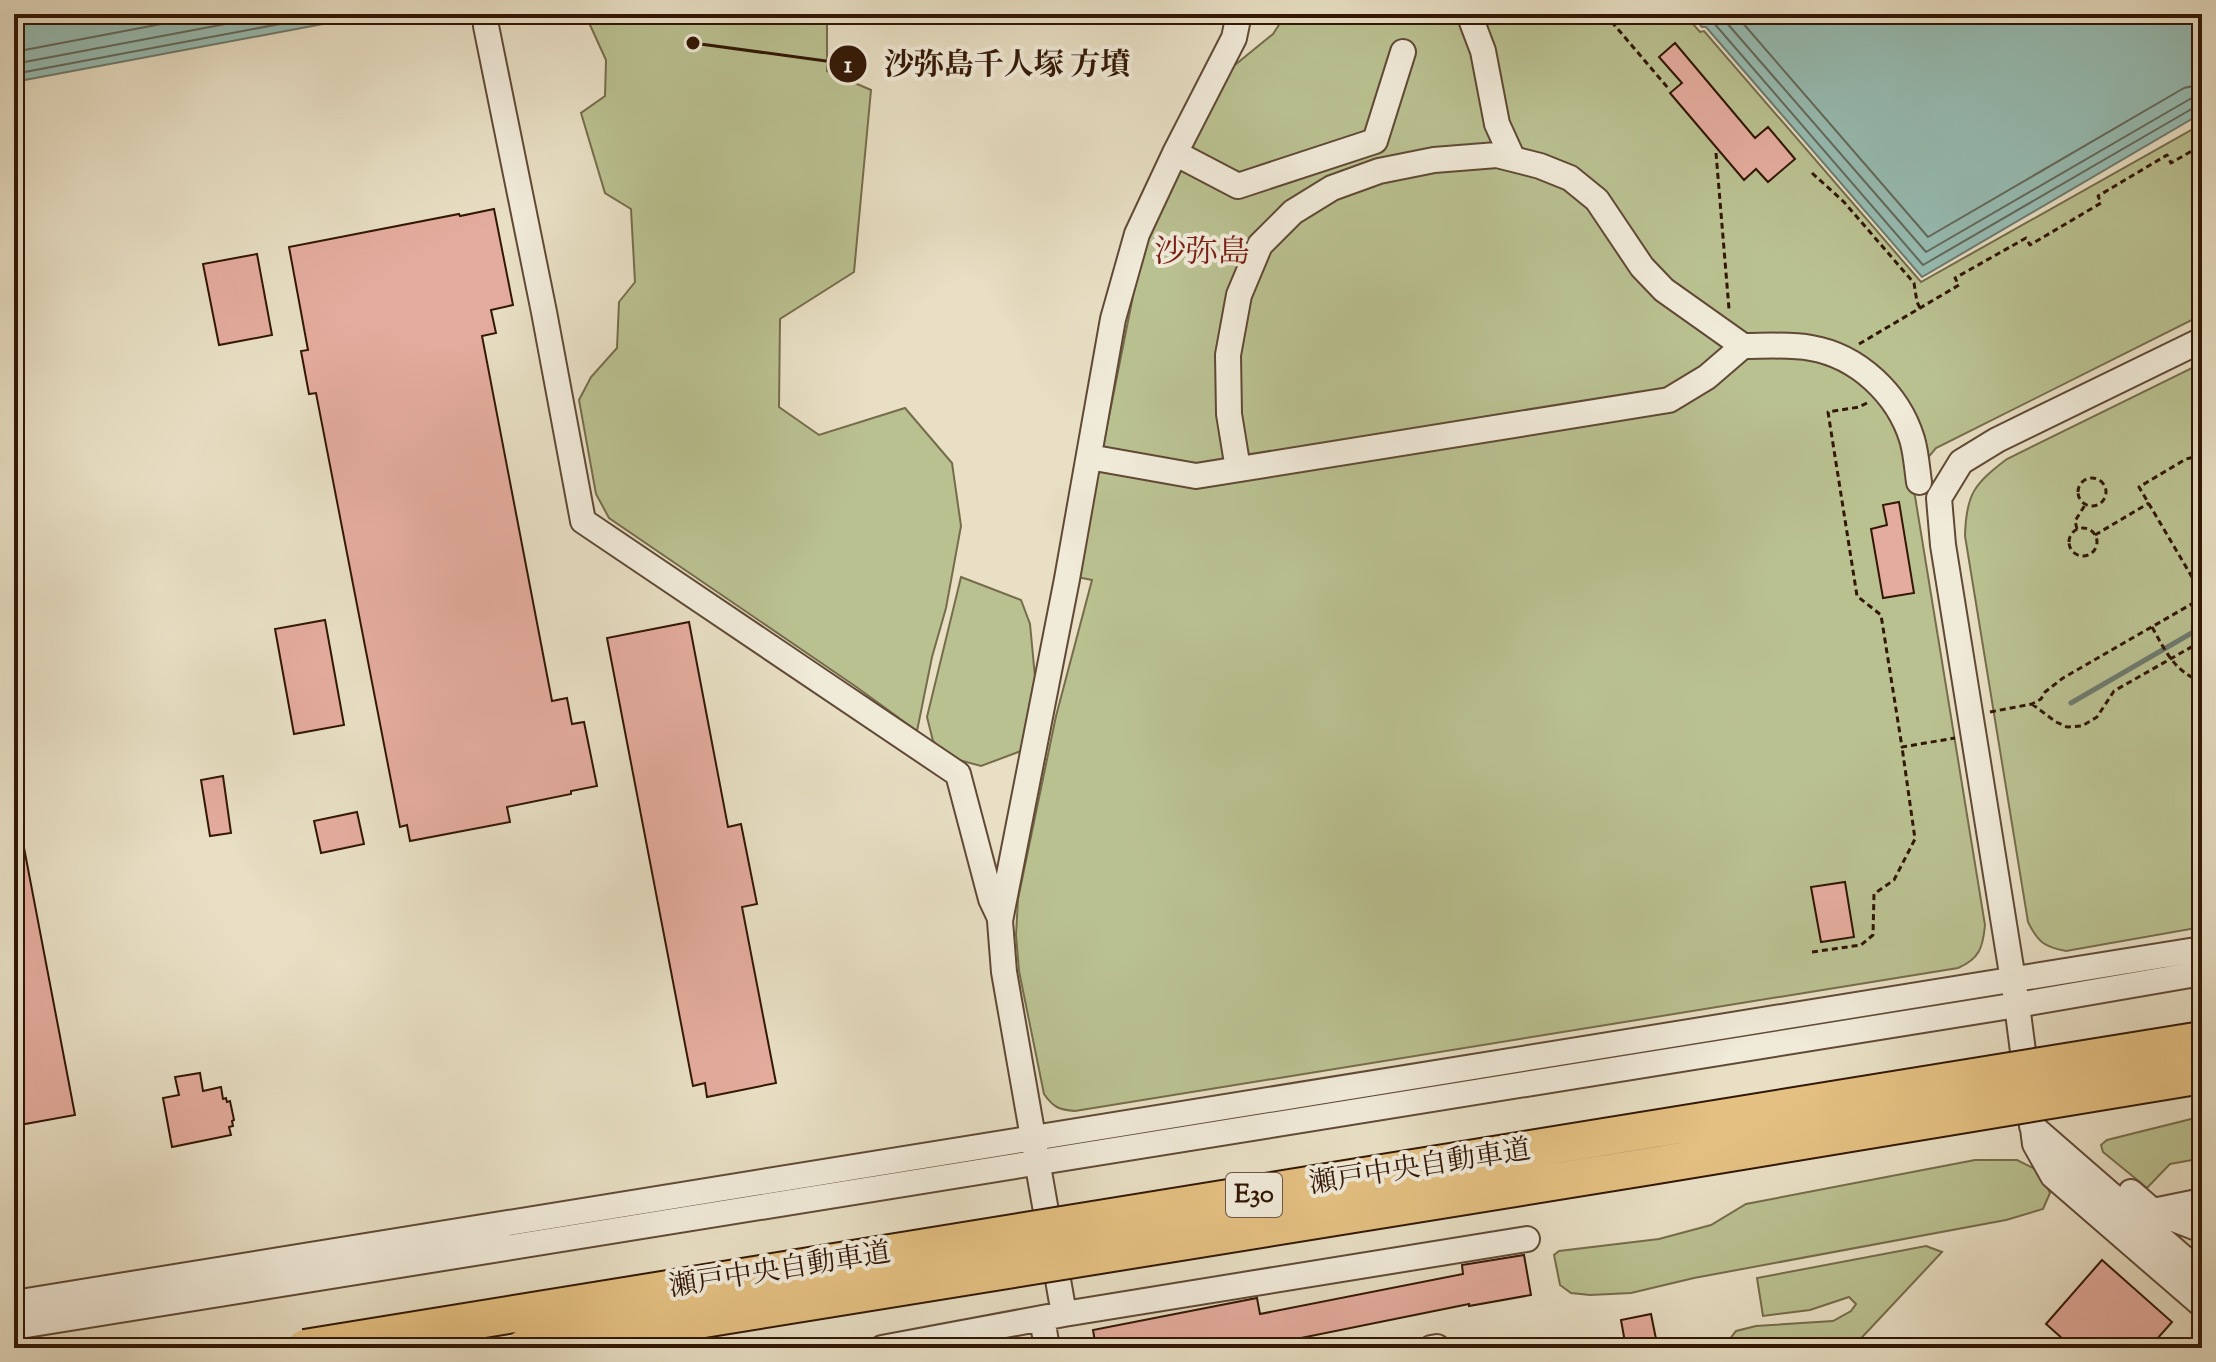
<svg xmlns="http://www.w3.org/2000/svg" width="2216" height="1362" viewBox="0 0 2216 1362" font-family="'Sorts Mill Goudy','Noto Serif JP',serif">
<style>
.green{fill:#bac191;stroke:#766c4b;stroke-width:2}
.water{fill:#97bdb4;stroke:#6f7b6e;stroke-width:2}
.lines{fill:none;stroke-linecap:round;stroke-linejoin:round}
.shore{stroke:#646a5c;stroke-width:2}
.stream{stroke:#6f7b6e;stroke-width:5}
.building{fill:#e4ac9e;stroke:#321705;stroke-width:2}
.minor-casing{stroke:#604935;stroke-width:28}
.path{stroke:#321705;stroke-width:3;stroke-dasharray:6 4;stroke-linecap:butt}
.minor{stroke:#f0ead9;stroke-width:24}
.rail{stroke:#321705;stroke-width:5;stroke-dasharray:14 14;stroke-linecap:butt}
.highway-bridge-casing{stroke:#321705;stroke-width:40;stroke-linecap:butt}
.highway-bridge{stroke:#e4c082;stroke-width:36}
.labels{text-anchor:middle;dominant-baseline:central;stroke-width:8;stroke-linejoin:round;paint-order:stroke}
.shield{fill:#f0ead9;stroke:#6b5645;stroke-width:2}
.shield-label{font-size:26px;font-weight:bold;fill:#321705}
.street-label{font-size:28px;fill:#321705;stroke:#f0ead9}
.quarter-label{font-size:32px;fill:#7a1f14;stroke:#f0ead9}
.leader{fill:none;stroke:#321705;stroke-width:3}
.callout-dot{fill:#321705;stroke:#f0ead9;stroke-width:3}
.mark-label{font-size:24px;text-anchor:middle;font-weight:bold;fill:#fff}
.callout-label{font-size:30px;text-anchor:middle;font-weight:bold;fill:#321705;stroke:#f0ead9;stroke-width:8;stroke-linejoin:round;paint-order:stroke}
</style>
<rect width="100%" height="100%" fill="#e8dfc4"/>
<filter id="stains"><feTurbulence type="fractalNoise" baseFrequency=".0025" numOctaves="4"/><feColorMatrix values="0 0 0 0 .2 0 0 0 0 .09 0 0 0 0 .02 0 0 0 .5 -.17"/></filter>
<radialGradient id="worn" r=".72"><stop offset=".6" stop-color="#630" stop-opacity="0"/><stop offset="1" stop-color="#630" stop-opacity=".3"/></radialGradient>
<path class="green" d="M585 14H827V71L871 90 854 272 780 319 779 407 819 435 905 408 952 463 961 526 946 608 932 657 917 731 855 686 609 518 596 494 579 400 591 377 617 348 619 302 635 282 631 209 605 193 581 113 605 96 606 60Z
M1286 14H1684L1700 32 1704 31 1921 282 2202 124V315L1936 448 1925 461 1913 484 1985 925C1983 948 1979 959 1958 968L1075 1111C1059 1110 1053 1107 1044 1094L1019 971 1016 935 1018 899 1056 716 1092 580 1077 577 1142 251 1230 69 1273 34Z
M2202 363V927L2066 951C2044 947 2038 942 2028 922L1965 536C1966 494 1974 484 2007 459Z
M961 577 1021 600 1030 624 1035 677 1021 751 981 766 948 757 933 741 927 717Z
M2191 1119H2202V1169L2192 1160 2170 1164 2147 1188 2103 1152 2101 1145 2107 1140Z
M1975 1160H2017L2039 1171 2050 1193 2043 1209 2006 1220 1694 1278 1631 1293 1590 1295 1571 1293 1560 1285 1554 1255 1559 1251 1659 1239 1711 1225 1746 1204Z
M1926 1246 1942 1252 1852 1348H1727L1726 1344 1736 1331 1756 1326 1833 1321 1851 1311 1856 1304 1849 1297 1810 1310 1763 1316 1757 1278Z"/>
<path class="water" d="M14 14H376L14 82Z
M1690 14H2202V113L1922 277 1706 27H1702Z"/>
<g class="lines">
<path class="shore" d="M1701 14 1713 22 1923 265 2195 107 2202 106
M1719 14 1926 252 2190 99 2202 96
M1735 14 1928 237 2184 88 2202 84
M14 52 214 14
M14 64 279 14
M14 74 333 14"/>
<path class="stream" d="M2071 703 2202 627"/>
</g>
<path class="building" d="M1675 43 1755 138 1768 127 1795 159 1768 182 1756 169 1744 180 1670 93 1682 83 1659 57Z
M494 209 513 305 491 310 496 333 482 336 552 701 567 698 572 724 584 722 597 786 571 791V794L507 807 510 822 410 841 407 825 400 827 316 393 309 394 301 351 308 350 289 247 459 214 460 216Z
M257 254 272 335 219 345 203 264Z
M1899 502 1914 593 1883 598 1871 529 1887 525 1883 505Z
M325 620 344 725 294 734 275 629Z
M689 622 728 827 741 824 757 904 742 907 776 1083 707 1097 705 1083 693 1086 607 638Z
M223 776 231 833 210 836 201 780Z
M357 812 364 844 321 853 314 821Z
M14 832H21L75 1115 14 1126Z
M1845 882 1854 937 1821 942 1811 887Z
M200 1073 203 1091 221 1087 223 1099 226 1098 227 1102 230 1101 234 1120 232 1121 233 1126 229 1127 231 1135 172 1147 163 1098 179 1095 175 1077Z
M1524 1255 1531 1295 1469 1306V1304L1252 1348H1096L1093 1330 1257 1298 1260 1314 1463 1274 1462 1265Z
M2102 1260 2172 1322 2149 1348H2073L2046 1324Z
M1651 1314 1657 1344 1626 1348 1621 1320Z"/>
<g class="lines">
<g class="minor-casing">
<path id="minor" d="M1469 14 1483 51 1497 124 1513 159
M486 26 544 312 583 521 958 774 991 899 1000 918
M1175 153 1238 186 1375 141 1403 52
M2202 340 1997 440 1961 462 1939 498 1943 545 2017 1005 2035 1144 2053 1176 2202 1305
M1089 457 1196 476 1669 400 1707 377 1743 346C1765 346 1790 344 1811 348 1858 356 1898 394 1912 439 1916 452 1917 468 1919 482
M1238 469 1229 414 1228 355 1239 295 1260 245 1293 212 1332 188 1379 171 1434 160 1497 155 1540 166 1570 178 1597 200 1642 267 1664 290 1743 346
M2032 1126 2202 1274
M2131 1192 2153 1211 2202 1230
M2153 1211 2202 1201
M14 1303 2202 949
M1064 1314 1004 972 1000 921 1067 579 1113 319 1137 234 1175 153 1234 38 1239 14
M1042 1318 1047 1348
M14 1327 2017 1005 2202 973
M882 1348 1064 1314 1527 1239
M1431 1348 1437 1347"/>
</g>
<path class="path" d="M1605 14 1668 88
M1716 153 1729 309
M1812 173 1844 202 1914 283 1917 302 1920 308
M1859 344 1959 285 1955 278 2026 238 2030 245 2101 203 2098 196 2167 155 2171 163 2202 145
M1867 403 1859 407 1828 412 1857 596 1881 615 1902 747 1955 738
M2202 455 2186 459 2139 487 2202 594
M2078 492a14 14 0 1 1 28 0a14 14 0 1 1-28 0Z
M2069 542a14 14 0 1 1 28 0a14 14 0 1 1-28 0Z
M2077 529 2075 521 2085 505
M2095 535 2149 503
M2152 627C2166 652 2174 671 2202 682
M2032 704 2056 722 2067 727 2082 726 2097 717 2114 691 2202 641
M1990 712 2032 704 2041 699 2045 692 2063 678 2202 598
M1812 952 1861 945 1873 935 1874 894 1894 880 1915 839 1902 747"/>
<use href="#minor" class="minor"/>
<path class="rail" d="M387 1348 2202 1055"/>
<g class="highway-bridge-casing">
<path id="highway-bridge" d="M305 1348 2202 1040
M524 1348 1651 1166 2202 1075"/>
</g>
<use href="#highway-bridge" class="highway-bridge"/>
</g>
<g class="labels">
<rect class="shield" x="1226" y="1173" width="56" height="44" rx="6"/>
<g class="shield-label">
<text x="1254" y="1195">E30</text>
</g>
<g class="street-label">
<text transform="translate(1420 1168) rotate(-9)">瀬戸中央自動車道</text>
<text transform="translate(780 1271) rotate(-9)">瀬戸中央自動車道</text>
</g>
<g class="quarter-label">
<text x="1202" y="254">沙弥島</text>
</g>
</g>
<path class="leader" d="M693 43L848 64"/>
<g class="callout-dot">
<circle cx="693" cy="43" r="8"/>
<circle cx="848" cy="64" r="20"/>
</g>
<g class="mark-label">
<text x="848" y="72">1</text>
</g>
<g class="callout-label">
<text x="1007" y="74">沙弥島千人塚 方墳</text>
</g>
<rect width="2216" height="1362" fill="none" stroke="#e8dfc4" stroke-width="48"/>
<rect x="16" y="16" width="2184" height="1330" fill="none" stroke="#321705" stroke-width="4"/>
<rect x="24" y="24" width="2168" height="1314" fill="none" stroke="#321705" stroke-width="2"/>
<rect width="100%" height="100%" filter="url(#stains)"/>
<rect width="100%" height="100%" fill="url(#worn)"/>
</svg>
